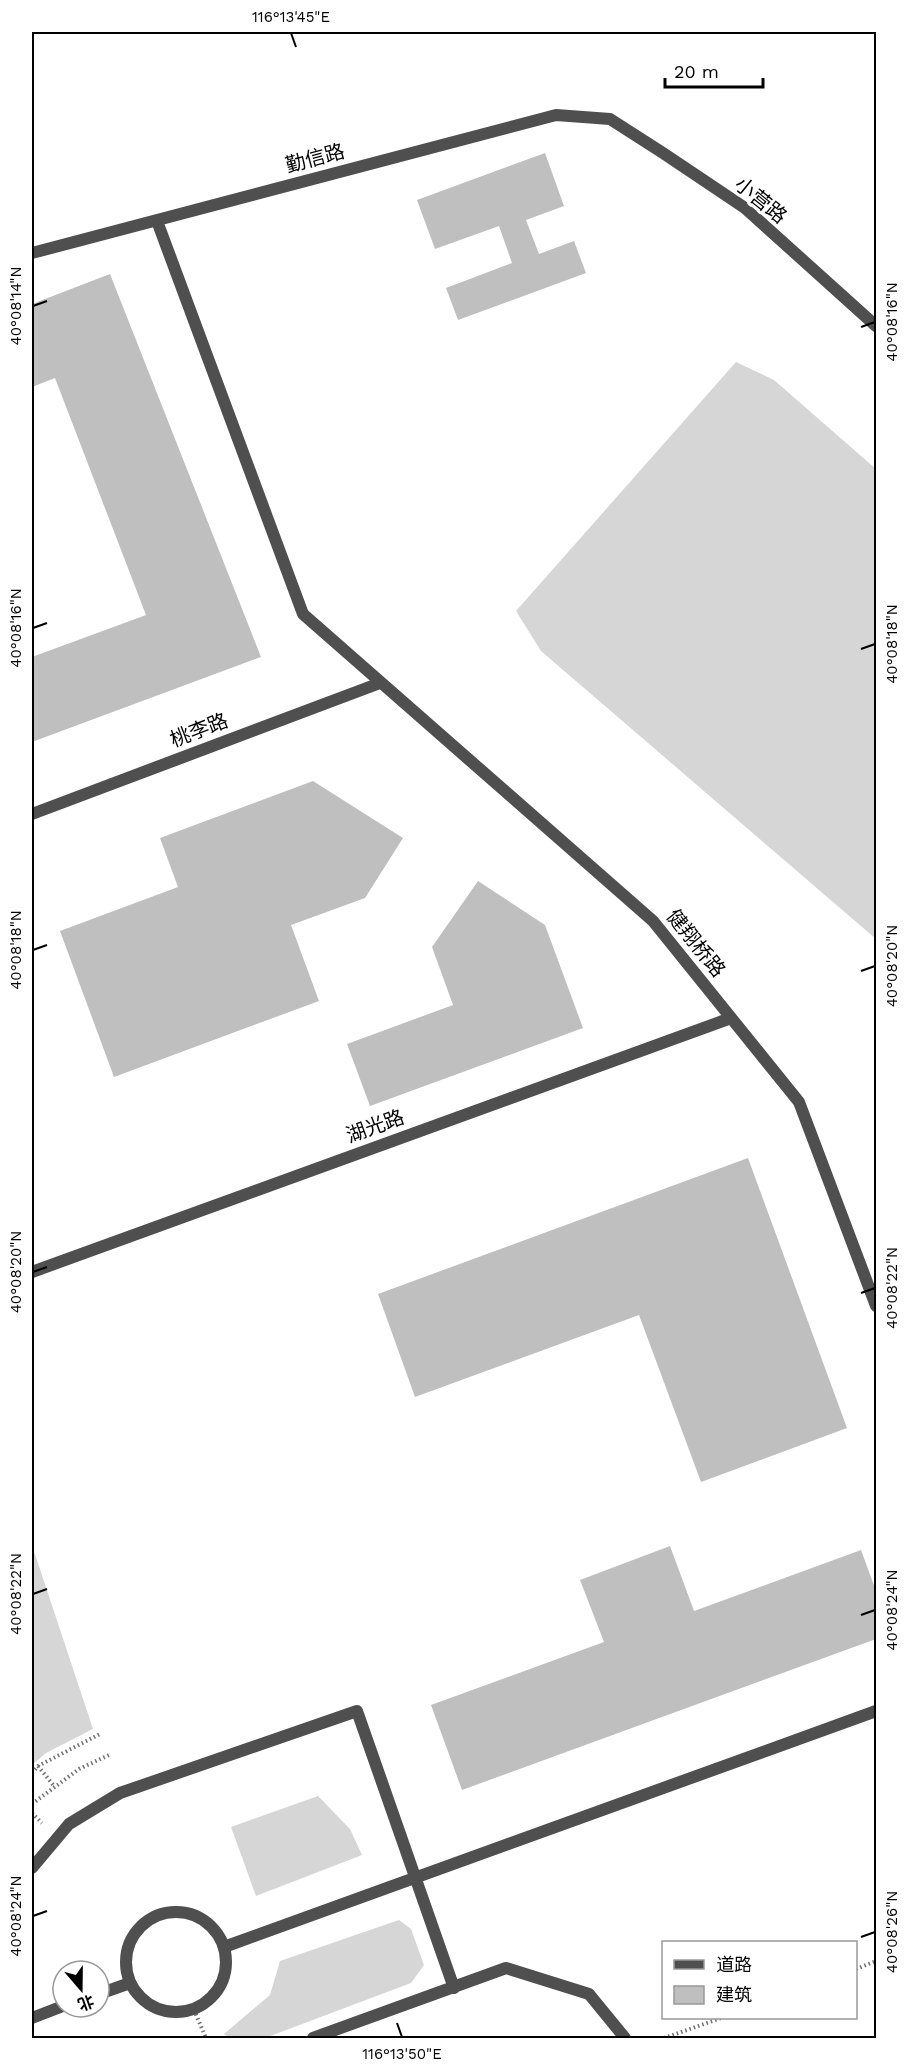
<svg xmlns="http://www.w3.org/2000/svg" width="908" height="2070" viewBox="0 0 908 2070" font-family="'Work Sans','Noto Sans SC',sans-serif">
<style>
.grass{fill:#d6d6d6}
.building{fill:#bfbfbf}
.lines{fill:none;stroke-linecap:round;stroke-linejoin:round}
.path{stroke:#717171;stroke-width:4;stroke-dasharray:1.5 3;stroke-linecap:butt}
.street{stroke:#4f4f4f;stroke-width:12}
.ticks{fill:none;stroke:#000;stroke-width:2}
.labels{text-anchor:middle;dominant-baseline:central;stroke-width:6;stroke-linejoin:round;paint-order:stroke}
.street-label{font-size:20px;fill:#000;stroke:#fff}
.neatline{fill:none;stroke:#000;stroke-width:2}
.ticks-label{font-size:15px;text-anchor:middle;fill:#000}
</style>
<rect width="100%" height="100%" fill="#fff"/>
<path class="grass" d="M736 362 774 380 876 469V939L541 651 516 611Z
M32 1545 93 1729 46 1753 32 1765Z
M318 1796 350 1829 362 1855 256 1896 231 1827Z
M399 1920 411 1929 424 1965 411 1983 265 2038H229L224 2034 270 1995 280 1961Z"/>
<path class="building" d="M545 153 564 206 526 220 539 254 574 241 586 273 458 320 446 288 512 263 499 226 435 249 417 200Z
M110 274 261 657 32 742V657L146 615 55 378 32 387V304Z
M313 781 403 838 365 898 291 925 319 1001 114 1077 60 931 178 887 160 838Z
M478 881 545 925 583 1028 370 1106 347 1044 453 1005 432 947Z
M748 1158 847 1428 701 1482 639 1315 415 1397 378 1294Z
M670 1546 694 1611 861 1550 876 1591V1639L462 1790 431 1705 604 1642 580 1580Z"/>
<g class="lines">
<path class="path" d="M38 1766 54 1786
M32 1773 38 1766 100 1734
M32 1804 79 1769 109 1755
M32 1813 42 1823
M856 1969 876 1961
M194 2010 206 2038
M664 2038 721 2018"/>
<path class="street" d="M157 221 303 614 653 921 799 1102 876 1306
M32 253 556 115 610 119 663 153 745 208 876 326
M32 814 380 683
M32 1272 731 1018
M32 1868 69 1824 120 1793 357 1711 454 1988
M126 1962a50 50 0 1 1 100 0a50 50 0 1 1-100 0Z
M224 1947 876 1711
M99 1994 130 1983
M32 2018 63 2006
M313 2038 506 1968 589 1994 625 2038"/>
</g>
<path class="ticks" d="M291 33 296 47M33 306 47 301M861 327 875 322M33 628 47 623M861 649 875 644M33 950 47 945M861 971 875 966M33 1272 47 1267M861 1293 875 1288M33 1594 47 1589M861 1615 875 1610M33 1916 47 1911M861 1937 875 1932M397 2023 402 2037"/>
<g class="labels">
<g class="street-label">
<text transform="translate(315 158) rotate(-15)">勤信路</text>
<text transform="translate(761 200) rotate(39)">小营路</text>
<text transform="translate(199 730) rotate(-21)">桃李路</text>
<text transform="translate(696 943) rotate(51)">健翔桥路</text>
<text transform="translate(375 1126) rotate(-20)">湖光路</text>
</g>
</g>
<rect width="908" height="2070" fill="none" stroke="#ffffff" stroke-width="66"/>
<rect x="662" y="1941" width="195" height="78" fill="#ffffff" stroke="#999999" stroke-width="1.5"/>
<rect x="674" y="1960" width="30" height="9" fill="#4f4f4f" stroke="#999999" stroke-width="1.5"/>
<text x="716" y="1971" font-size="18" fill="#000000">道路</text>
<rect x="674" y="1986" width="30" height="18" fill="#bfbfbf" stroke="#999999" stroke-width="1.5"/>
<text x="716" y="2001" font-size="18" fill="#000000">建筑</text>
<g transform="translate(81 1989) rotate(160)"><circle r="28" fill="#ffffff" stroke="#999999" stroke-width="1.5"/>
<path d="M0-4.5L10 22L0 15L-10 22Z" fill="#000000"/>
<text y="-9" font-size="16" font-weight="bold" text-anchor="middle" fill="#000000">北</text>
</g>
<path d="M665 78v9h98v-9" fill="none" stroke="#000000" stroke-width="3"/>
<text x="674" y="78" font-size="18" fill="#000000" stroke="#ffffff" stroke-width="4.5" paint-order="stroke">20 m</text>
<rect x="33" y="33" width="842" height="2004" class="neatline"/>
<g class="ticks-label">
<text x="291" y="22">116°13'45"E</text>
<text transform="translate(16 306) rotate(-90)" y="5">40°08'14"N</text>
<text transform="translate(892 322) rotate(-90)" y="5">40°08'16"N</text>
<text transform="translate(16 628) rotate(-90)" y="5">40°08'16"N</text>
<text transform="translate(892 644) rotate(-90)" y="5">40°08'18"N</text>
<text transform="translate(16 950) rotate(-90)" y="5">40°08'18"N</text>
<text transform="translate(892 966) rotate(-90)" y="5">40°08'20"N</text>
<text transform="translate(16 1272) rotate(-90)" y="5">40°08'20"N</text>
<text transform="translate(892 1288) rotate(-90)" y="5">40°08'22"N</text>
<text transform="translate(16 1594) rotate(-90)" y="5">40°08'22"N</text>
<text transform="translate(892 1610) rotate(-90)" y="5">40°08'24"N</text>
<text transform="translate(16 1916) rotate(-90)" y="5">40°08'24"N</text>
<text transform="translate(892 1932) rotate(-90)" y="5">40°08'26"N</text>
<text x="402" y="2059">116°13'50"E</text>
</g>
</svg>
